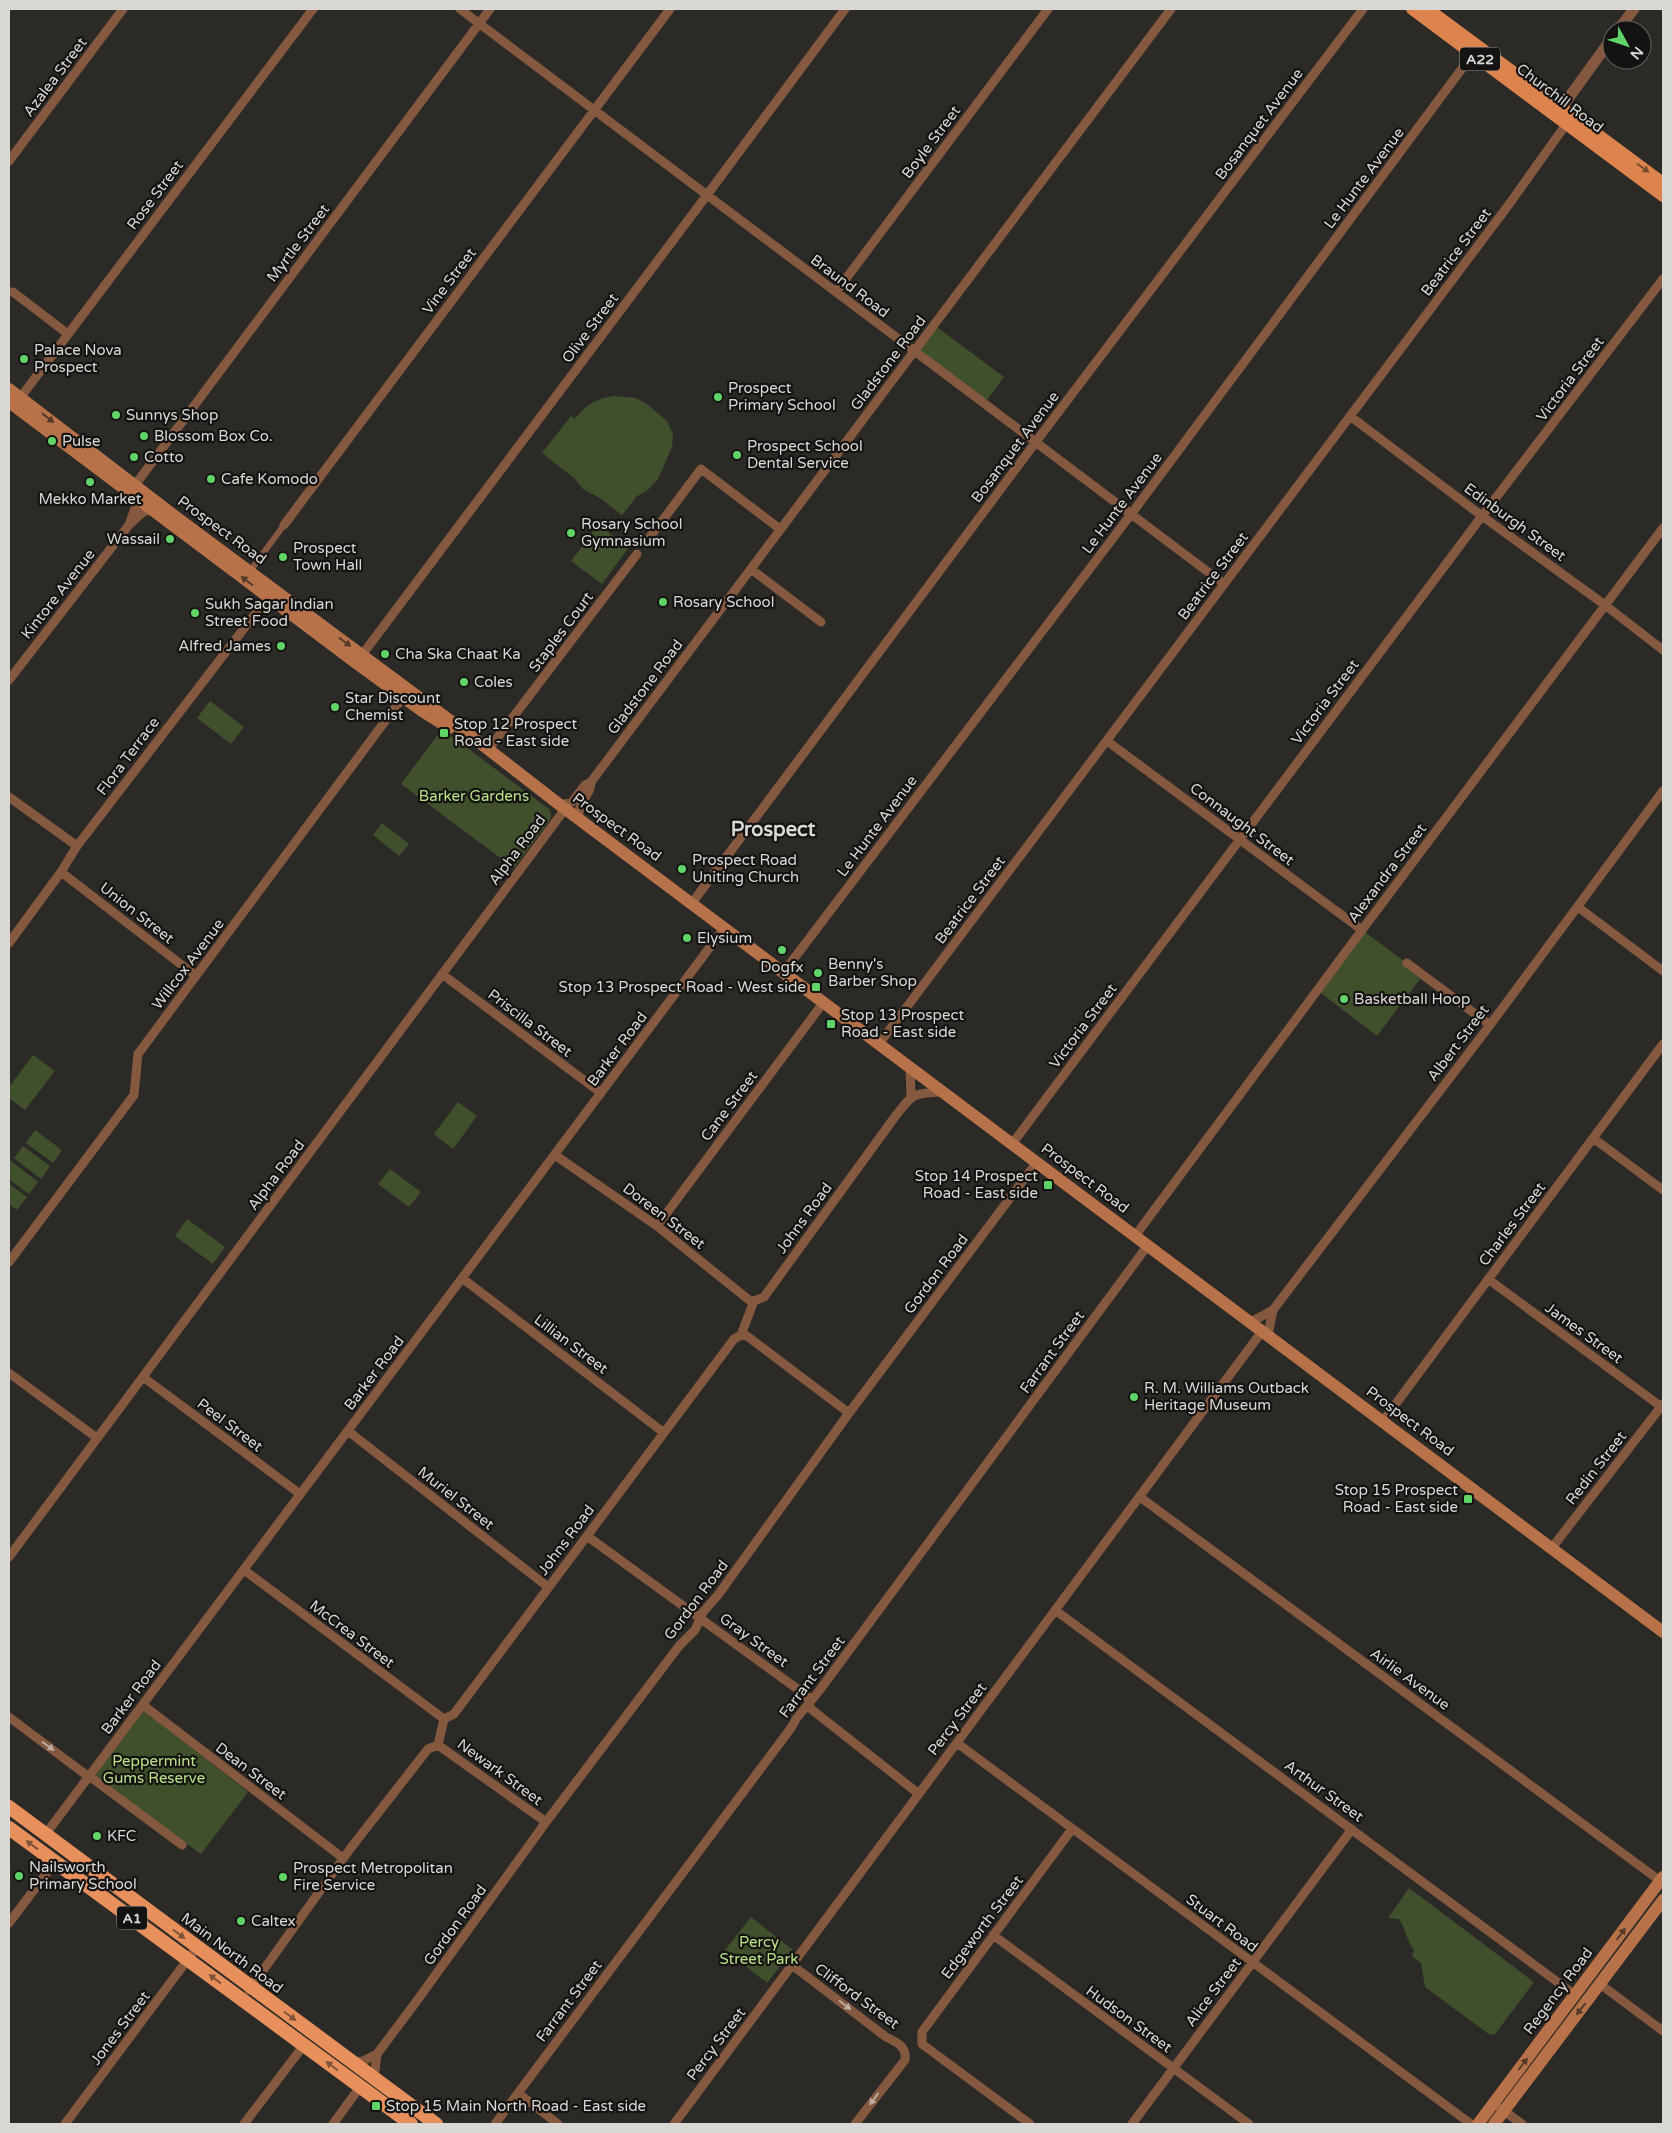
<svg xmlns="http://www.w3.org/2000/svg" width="1672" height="2133" viewBox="0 0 1672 2133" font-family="'Varela Round',sans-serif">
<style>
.green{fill:#41502c}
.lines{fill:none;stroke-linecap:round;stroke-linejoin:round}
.pedestrian{stroke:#855940;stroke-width:6}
.minor{stroke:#855940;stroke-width:9}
.tertiary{stroke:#855940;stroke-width:11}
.secondary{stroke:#b77249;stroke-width:12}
.primary{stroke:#dd844e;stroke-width:12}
.trunk{stroke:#e8905c;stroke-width:14}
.oneway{fill:#784c30}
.oneway2{fill:#553927}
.oneway3{fill:#bcaca1}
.oneway4{fill:#7e5236}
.poi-dot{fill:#61d469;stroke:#141311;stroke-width:2}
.labels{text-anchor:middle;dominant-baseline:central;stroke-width:4.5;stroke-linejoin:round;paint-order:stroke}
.shield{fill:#141311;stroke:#9e9d9a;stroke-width:1}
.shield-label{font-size:14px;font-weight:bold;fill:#d9d8d5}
.street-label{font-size:15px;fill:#d9d8d5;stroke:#141311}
.poi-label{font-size:15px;fill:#d9d8d5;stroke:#141311;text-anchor:start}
.park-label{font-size:15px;fill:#bae188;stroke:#141311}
.district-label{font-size:20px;font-weight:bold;fill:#d9d8d5;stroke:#141311}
</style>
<rect width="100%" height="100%" fill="#2c2a26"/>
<path class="green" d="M934 325 1004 377 984 404 914 351Z
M614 396 636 398 647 404 667 421 673 434 672 447 658 479 647 491 637 496 622 515 600 498 583 489 574 478 542 453 571 416 575 419C587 404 595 399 614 396Z
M598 525 629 547 602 584 571 561Z
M210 701 244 727 231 744 197 718Z
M442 729 550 810 551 816 550 820 514 868 401 784Z
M382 823 409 844 399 856 373 835Z
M1362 930 1423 975 1377 1036 1317 990Z
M33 1055 55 1071 25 1110 9 1098V1087Z
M458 1102 477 1116 453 1149 434 1134Z
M35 1130 62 1150 53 1163 26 1143Z
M23 1146 50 1166 41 1179 14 1158Z
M11 1161 38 1182 29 1194 9 1179V1164Z
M390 1169 421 1192 409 1207 378 1184Z
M9 1184 27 1197 17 1210 9 1204Z
M187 1219 225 1247 213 1264 175 1236Z
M142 1709 248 1792 201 1854 93 1776Z
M1409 1888 1534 1982 1495 2034 1490 2035 1425 1987 1421 1963 1412 1956 1414 1950C1406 1939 1405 1928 1399 1919L1388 1918Z
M751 1917 793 1950 767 1983 725 1950Z"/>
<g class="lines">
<path class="pedestrian" d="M250 571 284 525"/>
<path class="minor" d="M460 9 1224 584
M9 161 123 9
M13 292 68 334
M836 292 1048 9
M20 398 313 9
M1350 416 1482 516 1605 605 1663 650
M132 489 490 9
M129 525 138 500
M284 525 670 9
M650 537 701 469 780 529
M751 569 821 622
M359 659 707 195 845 9
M9 680 129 525 143 512 151 510
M1107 741 1362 930
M488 750 637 554
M9 797 77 846
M560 805 572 802 585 785 591 782 1171 9
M579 818C577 801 591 797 591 782
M61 872 196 976
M692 903 1038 439 1363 9
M1578 907 1663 971
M9 943 61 872 77 846 271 593
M1407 963 1490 1025
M783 973 1135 509 1475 51
M442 974 601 1093
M879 1044 1510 203 1567 123
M910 1068 911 1096
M1593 1138 1663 1190
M1012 1144 1482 516 1663 279
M555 1155 657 1226 749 1300 754 1301
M657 1226 823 1003
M1135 1236 1362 930 1663 528
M9 1262 134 1095 138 1054 406 693
M462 1278 663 1432
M1488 1279 1663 1408
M1251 1322 1273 1310
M741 1335 747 1336 849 1413
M1268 1335 1273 1310 1490 1025 1663 791
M9 1373 97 1438
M143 1377 300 1494
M1383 1421 1663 1044
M348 1431 548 1587
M1140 1497 1663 1883
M587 1536 807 1696 811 1709 919 1794
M1551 1549 1663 1404
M9 1557 565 809
M244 1570 444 1719
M1055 1610 1575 1995
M143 1705 343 1858
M9 1717 89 1777
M957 1743 1471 2124
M438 1745 546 1822
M89 1776 182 1845
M45 1835 725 927
M9 1923 55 1862
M993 1935 1249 2124
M792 1965 886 2037C897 2042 907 2047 905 2060L855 2124
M1600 1984 1663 2031
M249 1990 350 1849 428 1749 438 1745 444 1719 454 1714 734 1339 741 1335 754 1301 764 1297 894 1118C912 1095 911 1093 941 1092
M352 2062 363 2061 377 2054 416 2002 546 1822 679 1646 695 1630 703 1612 718 1595 849 1413 1037 1162
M374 2078 377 2054
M518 2093 558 2124
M1500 2108 1522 2124
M65 2124 197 1947
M244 2124 304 2045
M333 2124 360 2087
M495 2124 791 1728 796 1719 819 1691 1148 1245
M674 2124 1263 1330
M1030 2124 922 2044V2032L1072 1829
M1132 2124 1352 1829"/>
<path class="tertiary" d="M1618 30 1634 9
M1562 107 1612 38"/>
<path class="secondary" d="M9 389 176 517 475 739 560 805 1663 1632
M9 402 356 663 422 711 449 728
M1478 2124 1663 1877
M1494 2124 1663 1900"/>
<path class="primary" d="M1412 9 1663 196
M1428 9 1663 183"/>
<path class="trunk" d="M9 1807 436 2124
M9 1828 411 2124"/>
</g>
<defs><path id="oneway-solid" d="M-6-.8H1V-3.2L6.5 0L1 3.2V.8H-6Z" transform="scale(1.25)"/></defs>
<use class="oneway" href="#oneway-solid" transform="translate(1643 168) rotate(36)"/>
<g class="oneway2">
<use href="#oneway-solid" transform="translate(48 418) rotate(38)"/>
<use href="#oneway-solid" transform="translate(247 581) rotate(-143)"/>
<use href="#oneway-solid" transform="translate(345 642) rotate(36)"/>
<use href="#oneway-solid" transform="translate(1621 1934) rotate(-53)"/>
<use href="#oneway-solid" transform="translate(1581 2009) rotate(128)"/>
<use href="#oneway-solid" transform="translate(1523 2064) rotate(-53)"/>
</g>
<g class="oneway3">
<use href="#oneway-solid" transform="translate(48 1746) rotate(36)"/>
<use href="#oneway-solid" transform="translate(845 2005) rotate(37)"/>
<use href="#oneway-solid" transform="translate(874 2099) rotate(126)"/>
</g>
<g class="oneway4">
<use href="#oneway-solid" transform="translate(32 1845) rotate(-144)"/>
<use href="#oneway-solid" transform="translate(179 1934) rotate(37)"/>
<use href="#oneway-solid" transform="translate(215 1979) rotate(-143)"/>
<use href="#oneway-solid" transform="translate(290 2016) rotate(37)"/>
<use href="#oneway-solid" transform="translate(332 2066) rotate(-143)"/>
</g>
<g class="poi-dot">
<circle cx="24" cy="359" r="5"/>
<circle cx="718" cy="397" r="5"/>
<circle cx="116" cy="415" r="5"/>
<circle cx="144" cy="436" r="5"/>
<circle cx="52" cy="441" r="5"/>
<circle cx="737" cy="455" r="5"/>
<circle cx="134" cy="457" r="5"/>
<circle cx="211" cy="479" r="5"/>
<circle cx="90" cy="482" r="5"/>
<circle cx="571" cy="533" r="5"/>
<circle cx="170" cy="539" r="5"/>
<circle cx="283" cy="557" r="5"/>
<circle cx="663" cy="602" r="5"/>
<circle cx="195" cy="613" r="5"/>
<circle cx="281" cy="646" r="5"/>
<circle cx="385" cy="654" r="5"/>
<circle cx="464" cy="682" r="5"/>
<circle cx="335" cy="707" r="5"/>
<rect x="439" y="728" width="10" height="10" rx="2.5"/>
<circle cx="682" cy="869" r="5"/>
<circle cx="687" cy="938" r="5"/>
<circle cx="782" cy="950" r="5"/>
<circle cx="818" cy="973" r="5"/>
<rect x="811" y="982" width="10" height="10" rx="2.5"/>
<circle cx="1344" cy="999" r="5"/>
<rect x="826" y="1019" width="10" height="10" rx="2.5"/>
<rect x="1043" y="1180" width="10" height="10" rx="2.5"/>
<circle cx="1134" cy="1397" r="5"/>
<rect x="1463" y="1494" width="10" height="10" rx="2.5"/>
<circle cx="97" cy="1836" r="5"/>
<circle cx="19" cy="1876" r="5"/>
<circle cx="283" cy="1877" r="5"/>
<circle cx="241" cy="1921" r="5"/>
<rect x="371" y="2101" width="10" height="10" rx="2.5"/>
</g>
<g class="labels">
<g class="shield">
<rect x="1460" y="47.5" width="40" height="23" rx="4"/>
<rect x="117" y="1906.5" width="30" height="23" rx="4"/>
</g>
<g class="shield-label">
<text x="1480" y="59">A22</text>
<text x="132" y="1918">A1</text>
</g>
<g class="street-label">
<text transform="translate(55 77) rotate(-53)">Azalea Street</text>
<text transform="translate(1560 98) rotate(37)">Churchill Road</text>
<text transform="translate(1259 124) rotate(-53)">Bosanquet Avenue</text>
<text transform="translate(931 142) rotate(-53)">Boyle Street</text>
<text transform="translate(1364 178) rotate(-53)">Le Hunte Avenue</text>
<text transform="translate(155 195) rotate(-53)">Rose Street</text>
<text transform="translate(298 243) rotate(-53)">Myrtle Street</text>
<text transform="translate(1456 252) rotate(-53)">Beatrice Street</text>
<text transform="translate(449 281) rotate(-53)">Vine Street</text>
<text transform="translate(850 286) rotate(37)">Braund Road</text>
<text transform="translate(590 328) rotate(-53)">Olive Street</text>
<text transform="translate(888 363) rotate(-53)">Gladstone Road</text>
<text transform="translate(1570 379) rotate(-53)">Victoria Street</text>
<text transform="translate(1015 447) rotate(-53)">Bosanquet Avenue</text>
<text transform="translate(1122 503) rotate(-53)">Le Hunte Avenue</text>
<text transform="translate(1515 522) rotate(36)">Edinburgh Street</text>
<text transform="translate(222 530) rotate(36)">Prospect Road</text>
<text transform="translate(1213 576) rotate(-53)">Beatrice Street</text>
<text transform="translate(58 594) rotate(-52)">Kintore Avenue</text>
<text transform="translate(561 632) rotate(-53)">Staples Court</text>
<text transform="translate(645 687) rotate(-53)">Gladstone Road</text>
<text transform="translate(1325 702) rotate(-53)">Victoria Street</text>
<text transform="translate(128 756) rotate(-53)">Flora Terrace</text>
<text transform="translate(1242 824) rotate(37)">Connaught Street</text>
<text transform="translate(877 826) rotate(-53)">Le Hunte Avenue</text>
<text transform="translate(617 827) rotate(36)">Prospect Road</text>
<text transform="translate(517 850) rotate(-53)">Alpha Road</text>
<text transform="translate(1387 873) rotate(-53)">Alexandra Street</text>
<text transform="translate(970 900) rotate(-53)">Beatrice Street</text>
<text transform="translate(137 913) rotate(38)">Union Street</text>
<text transform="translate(188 964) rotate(-53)">Willcox Avenue</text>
<text transform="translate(530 1023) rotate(37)">Priscilla Street</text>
<text transform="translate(1083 1026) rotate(-53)">Victoria Street</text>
<text transform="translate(1458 1043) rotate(-53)">Albert Street</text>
<text transform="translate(617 1049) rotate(-53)">Barker Road</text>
<text transform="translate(729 1106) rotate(-53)">Cane Street</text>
<text transform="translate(276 1175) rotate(-53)">Alpha Road</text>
<text transform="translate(1085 1178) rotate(37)">Prospect Road</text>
<text transform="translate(664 1216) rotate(37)">Doreen Street</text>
<text transform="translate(804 1218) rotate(-54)">Johns Road</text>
<text transform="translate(1512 1224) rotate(-53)">Charles Street</text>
<text transform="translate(936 1274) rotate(-53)">Gordon Road</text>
<text transform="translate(1584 1333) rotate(36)">James Street</text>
<text transform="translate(571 1344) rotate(37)">Lillian Street</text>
<text transform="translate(1052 1352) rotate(-54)">Farrant Street</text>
<text transform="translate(374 1373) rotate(-53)">Barker Road</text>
<text transform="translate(1410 1421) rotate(37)">Prospect Road</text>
<text transform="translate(230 1425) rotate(37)">Peel Street</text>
<text transform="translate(1596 1468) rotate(-52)">Redin Street</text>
<text transform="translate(456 1498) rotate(38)">Muriel Street</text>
<text transform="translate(566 1540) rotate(-53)">Johns Road</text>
<text transform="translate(696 1600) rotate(-53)">Gordon Road</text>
<text transform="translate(352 1634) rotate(37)">McCrea Street</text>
<text transform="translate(754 1640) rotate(36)">Gray Street</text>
<text transform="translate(812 1677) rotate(-53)">Farrant Street</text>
<text transform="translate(1410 1679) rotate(36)">Airlie Avenue</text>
<text transform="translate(131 1697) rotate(-53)">Barker Road</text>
<text transform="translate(957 1719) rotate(-53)">Percy Street</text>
<text transform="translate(251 1771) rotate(37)">Dean Street</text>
<text transform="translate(500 1772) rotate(36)">Newark Street</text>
<text transform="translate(1324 1791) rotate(36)">Arthur Street</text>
<text transform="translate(1222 1923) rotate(37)">Stuart Road</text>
<text transform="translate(455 1925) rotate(-54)">Gordon Road</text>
<text transform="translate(982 1927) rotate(-53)">Edgeworth Street</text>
<text transform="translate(232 1953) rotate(37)">Main North Road</text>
<text transform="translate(1558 1991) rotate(-53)">Regency Road</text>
<text transform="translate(1213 1992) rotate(-53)">Alice Street</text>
<text transform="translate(857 1996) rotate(36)">Clifford Street</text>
<text transform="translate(569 2001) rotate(-53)">Farrant Street</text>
<text transform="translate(1129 2019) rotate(36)">Hudson Street</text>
<text transform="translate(120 2028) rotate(-53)">Jones Street</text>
<text transform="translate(716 2044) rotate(-53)">Percy Street</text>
</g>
<g class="poi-label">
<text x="34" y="350">Palace Nova<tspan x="34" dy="17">Prospect</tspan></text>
<text x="728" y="388">Prospect<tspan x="728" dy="17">Primary School</tspan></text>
<text x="126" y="415">Sunnys Shop</text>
<text x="154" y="436">Blossom Box Co.</text>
<text x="62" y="441">Pulse</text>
<text x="747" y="446">Prospect School<tspan x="747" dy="17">Dental Service</tspan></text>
<text x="144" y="457">Cotto</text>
<text x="221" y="479">Cafe Komodo</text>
<text x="90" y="499" text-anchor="middle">Mekko Market</text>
<text x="581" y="524">Rosary School<tspan x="581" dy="17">Gymnasium</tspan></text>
<text x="160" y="539" text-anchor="end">Wassail</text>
<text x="293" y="548">Prospect<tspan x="293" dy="17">Town Hall</tspan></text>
<text x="673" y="602">Rosary School</text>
<text x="205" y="604">Sukh Sagar Indian<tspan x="205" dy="17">Street Food</tspan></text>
<text x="271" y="646" text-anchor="end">Alfred James</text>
<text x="395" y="654">Cha Ska Chaat Ka</text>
<text x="474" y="682">Coles</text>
<text x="345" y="698">Star Discount<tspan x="345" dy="17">Chemist</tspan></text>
<text x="454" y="724">Stop 12 Prospect<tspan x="454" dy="17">Road - East side</tspan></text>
<text x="692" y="860">Prospect Road<tspan x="692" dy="17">Uniting Church</tspan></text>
<text x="697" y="938">Elysium</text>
<text x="828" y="964">Benny's<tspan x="828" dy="17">Barber Shop</tspan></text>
<text x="782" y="967" text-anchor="middle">Dogfx</text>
<text x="806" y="987" text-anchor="end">Stop 13 Prospect Road - West side</text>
<text x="1354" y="999">Basketball Hoop</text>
<text x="841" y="1015">Stop 13 Prospect<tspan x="841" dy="17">Road - East side</tspan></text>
<text x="1038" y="1176" text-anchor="end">Stop 14 Prospect<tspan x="1038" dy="17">Road - East side</tspan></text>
<text x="1144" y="1388">R. M. Williams Outback<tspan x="1144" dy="17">Heritage Museum</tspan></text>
<text x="1458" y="1490" text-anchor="end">Stop 15 Prospect<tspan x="1458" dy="17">Road - East side</tspan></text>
<text x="107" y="1836">KFC</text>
<text x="29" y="1867">Nailsworth<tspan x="29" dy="17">Primary School</tspan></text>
<text x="293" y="1868">Prospect Metropolitan<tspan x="293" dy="17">Fire Service</tspan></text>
<text x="251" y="1921">Caltex</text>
<text x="386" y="2106">Stop 15 Main North Road - East side</text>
</g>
<g class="park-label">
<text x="474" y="796">Barker Gardens</text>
<text x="154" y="1761">Peppermint<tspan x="154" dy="17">Gums Reserve</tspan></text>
<text x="759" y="1942">Percy<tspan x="759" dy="17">Street Park</tspan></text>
</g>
<g class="district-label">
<text x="773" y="830">Prospect</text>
</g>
</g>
<rect width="1672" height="2133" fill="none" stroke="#d9d8d5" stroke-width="20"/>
<g transform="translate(1627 45) rotate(130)"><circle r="24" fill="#141311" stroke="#63625f"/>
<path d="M0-4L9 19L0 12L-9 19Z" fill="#61d469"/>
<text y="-8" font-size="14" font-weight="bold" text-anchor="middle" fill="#d9d8d5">N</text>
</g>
</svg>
